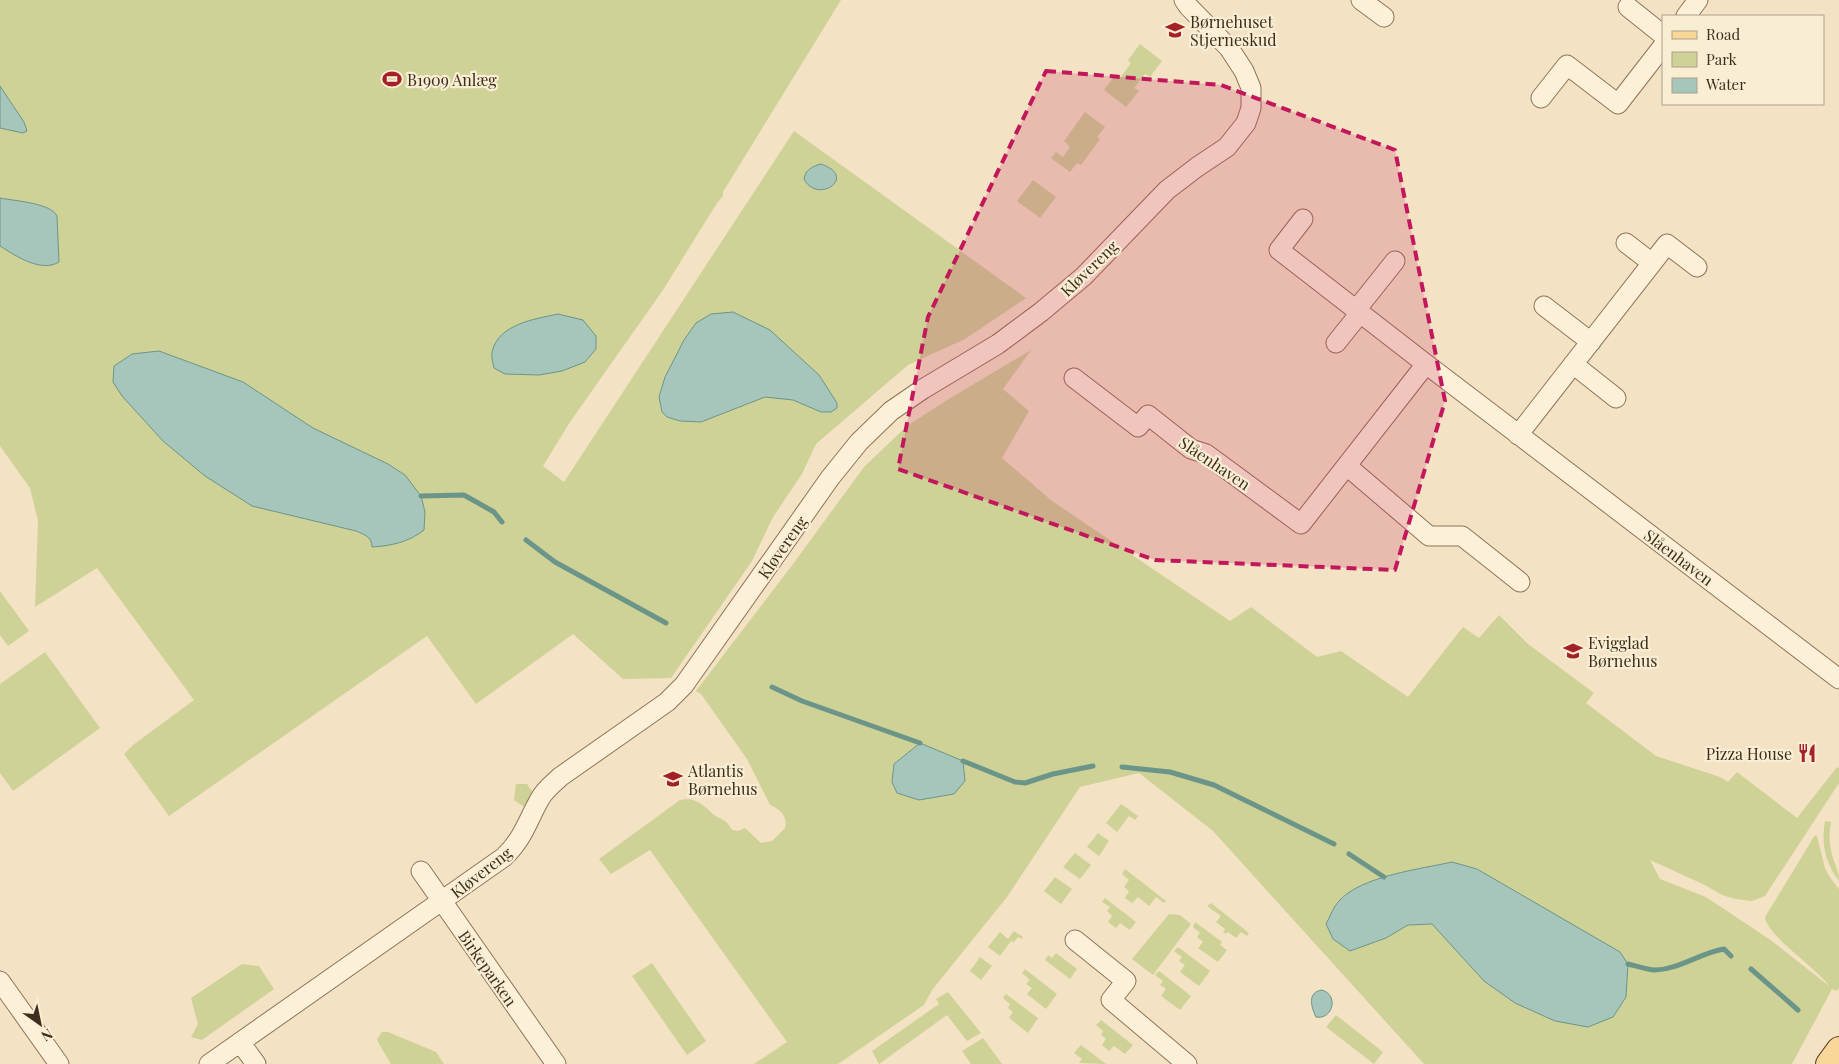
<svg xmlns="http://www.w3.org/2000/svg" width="1839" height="1064" viewBox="0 0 1839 1064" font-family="'Playfair Display',serif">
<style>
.green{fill:#ced296;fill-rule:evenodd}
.water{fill:#a6c5bb;stroke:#6c9589}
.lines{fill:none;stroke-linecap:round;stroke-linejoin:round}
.stream{stroke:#6c9589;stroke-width:5}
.minor-casing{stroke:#907358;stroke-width:21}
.major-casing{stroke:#5d412c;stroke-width:26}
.minor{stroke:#fcf0d8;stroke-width:19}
.major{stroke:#f9d799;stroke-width:24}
.marked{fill:#c2185b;fill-opacity:0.2;stroke:#c2185b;stroke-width:4;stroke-dasharray:10 6;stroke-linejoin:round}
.labels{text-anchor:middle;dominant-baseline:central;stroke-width:4.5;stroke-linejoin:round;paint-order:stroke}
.poi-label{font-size:16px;fill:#3e2c1d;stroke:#f9edd4;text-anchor:start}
.street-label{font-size:16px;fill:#3e2c1d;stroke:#f9edd4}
</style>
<rect width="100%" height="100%" fill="#f3e3c4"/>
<path class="green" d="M0 0H841L723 192V196L717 203 663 290 570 422 543 466 564 482 794 131 1026 298 965 339 908 365 816 444 802 474 773 517 752 561 671 678 623 679 573 634 476 704 427 636 169 816 124 754 133 745 194 700 97 568 35 607 38 521 30 488 0 446Z
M1140 44 1162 61 1150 77 1145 74 1134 88 1139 91 1126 107 1104 90 1116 74 1121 77 1131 63 1128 60Z
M1085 112 1105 127 1097 137 1100 139 1081 165 1077 163 1070 172 1051 158 1056 152 1063 157 1070 147 1064 141Z
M1033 180 1056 197 1040 218 1017 201Z
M1031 350 1003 389 1029 411 1002 458 1052 501 1230 621 1251 607 1317 657 1341 651 1408 697 1463 627 1479 638 1499 615 1528 644 1594 693 1586 703 1656 756 1720 777 1728 782 1737 772 1797 818 1837 767 1839 768V783L1765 896 1752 901 1735 899 1722 895 1705 885 1650 860 1660 879 1706 897 1772 941 1829 986C1817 968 1766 935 1765 917L1815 835 1817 836 1825 868 1829 876 1839 889V988L1836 991 1832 989 1792 1064H1424L1213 831 1139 773 1080 787 1007 897 932 990 924 1005 838 1064H754L787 1042 650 850 611 874 599 859 680 800C696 797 703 805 714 815 718 818 721 818 725 821 728 823 730 827 732 830L738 831 745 828 761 843 772 841 785 828C788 816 780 809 770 805L747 759 701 694 696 691 793 564 864 467 907 426 947 400ZM1477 869 1458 951 1432 924 1408 925Z
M0 591 29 631 8 646 0 635Z
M45 652 100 728 13 791 0 773V684Z
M516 784H527L534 794 526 808 514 800Z
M1121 804 1138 816 1135 820 1129 816 1117 832 1106 823Z
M1825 821 1831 822C1829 833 1829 843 1832 854 1834 864 1839 870 1839 881 1825 862 1821 844 1825 821Z
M1098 833 1109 841 1099 856 1087 847Z
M1075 853 1091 865 1080 879 1063 867Z
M1125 869 1166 901 1164 903 1156 897 1149 906 1138 897 1132 903 1125 898 1129 891 1124 887 1129 880 1122 874Z
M1055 877 1072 889 1061 904 1044 891Z
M1105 898 1136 922 1130 930 1120 923 1116 928 1108 922 1112 916 1107 911 1110 907 1102 902Z
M1211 903 1249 933 1247 936 1241 932 1236 938 1228 932 1226 934 1223 932 1225 929 1216 922 1221 916 1207 906Z
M1169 914 1180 915 1191 924 1153 975 1132 959Z
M1195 922 1222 942 1220 945 1227 950 1218 962 1198 948 1203 942 1197 937 1200 933 1193 927Z
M1014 931 1023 937 1022 939 1018 937 1014 942 1011 941 1000 956 988 947 1000 932 1008 939Z
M1178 947 1210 971 1199 986 1180 972 1185 965 1179 961 1182 957 1174 951Z
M1056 953 1077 969 1070 979 1045 960 1048 955 1052 958Z
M980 957 992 966 981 980 970 971Z
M652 963 706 1041 687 1055 632 976Z
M242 964 259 966 274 989 202 1040 191 1037 198 1024 191 998Z
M1025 969 1057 994 1046 1009 1027 994 1032 988 1026 984 1030 980 1022 973Z
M1159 971 1191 996 1180 1010 1161 996 1166 989 1160 985 1163 981 1155 975Z
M948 992 981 1033 967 1041 947 1015 879 1064 872 1051 939 1004 936 999Z
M1006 994 1038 1018 1028 1033 1009 1018 1013 1012 1008 1008 1010 1004 1003 998Z
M1336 1015 1383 1052 1374 1064 1326 1027Z
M1101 1020 1133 1045 1125 1054 1114 1046 1109 1051 1102 1045 1106 1039 1101 1035 1103 1031 1096 1025Z
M382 1032H388L436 1052 444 1064H391L379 1044 377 1039Z
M983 1038 1002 1064H971L962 1051Z
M1081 1045 1106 1064 1079 1063 1082 1059 1074 1053Z"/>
<path class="water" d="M0 86 24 122 27 131 23 133 0 128Z
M821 164C859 177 817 205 804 179 805 170 813 166 821 164Z
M0 198C15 201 51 203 57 216L59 262C41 273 16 256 0 246Z
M733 312 770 330 819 375 837 403V408L831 412H821L793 400 765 397 701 422 680 421 667 417 662 412 659 397 665 377 684 340 696 323 711 314Z
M558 314 583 320 596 336V349L585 362 562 371 539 375 505 374 494 368C493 363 491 357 492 352 498 324 535 319 558 314Z
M159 351 243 382 313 428 388 464 405 475 421 496 425 512 424 530C409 542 391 546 372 547 372 537 365 535 356 531L252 506 205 476 163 441 122 396 113 382 114 366 132 354Z
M920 743 963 761 965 781 954 794 919 800 897 793 892 782 894 764Z
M1452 862 1477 869 1620 952 1628 964 1626 997 1613 1017 1588 1027 1555 1021 1515 1003 1484 981 1432 924 1408 925 1386 938 1350 951 1333 939 1326 924C1330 917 1333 907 1339 901 1361 876 1421 869 1452 862Z
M1322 990C1339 995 1333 1020 1316 1017 1311 1007 1307 992 1322 990Z"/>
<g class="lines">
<path class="stream" d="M421 496 464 495 494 512 502 522
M526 540 555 562 666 623
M772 687 802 701 920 743
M963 761 1015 782 1025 783 1053 774 1093 766
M1122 767 1170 772 1214 785 1334 844
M1349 854 1384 877
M1628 964C1637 966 1647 970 1655 970 1680 969 1700 953 1724 949L1731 956
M1751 969 1798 1010"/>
<g class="minor-casing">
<path id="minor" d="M1361 0 1384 17
M1628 7 1663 35
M1686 16 1698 0
M1541 98 1567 65 1618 104 1663 46
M1303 219 1279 250 1426 364 1839 679
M1626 243 1652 263
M1544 306 1591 342
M1356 310 1395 261
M1336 343 1360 313
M1573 364 1616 398
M1074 378 1138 427 1148 415 1191 449 1206 454 1301 524 1426 364
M1518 435 1667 244 1697 267
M1347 466 1429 536H1462L1520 582
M421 871 556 1064
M1075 940 1126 981 1111 1000 1187 1064
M0 981 59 1064
M240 1042 256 1064
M209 1064 504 857C524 838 528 819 541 797 546 789 554 783 560 777L667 702 684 685 830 478 859 442 891 411 923 389 998 344 1041 312 1084 276 1167 190 1197 167 1227 147 1246 123 1251 108V88L1244 71 1229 48 1188 6 1184 0"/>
</g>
<g class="major-casing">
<path id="major" d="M1828 1064 1839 1049"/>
</g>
<use href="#minor" class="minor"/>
<use href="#major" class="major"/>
</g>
<path class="marked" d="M1046 71 1221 85 1395 150 1445 401 1395 570 1155 560 898 469 928 317Z"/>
<defs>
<g id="school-bare" transform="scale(1.5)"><path d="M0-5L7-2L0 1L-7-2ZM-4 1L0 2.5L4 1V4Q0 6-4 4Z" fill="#a52128" stroke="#f9edd4" stroke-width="2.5" paint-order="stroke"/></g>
<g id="stadium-bare" transform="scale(1.5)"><path d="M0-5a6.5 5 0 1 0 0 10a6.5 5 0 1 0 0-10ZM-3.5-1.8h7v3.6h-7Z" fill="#a52128" stroke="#f9edd4" stroke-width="2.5" paint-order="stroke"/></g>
<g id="restaurant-bare" transform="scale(1.5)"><path d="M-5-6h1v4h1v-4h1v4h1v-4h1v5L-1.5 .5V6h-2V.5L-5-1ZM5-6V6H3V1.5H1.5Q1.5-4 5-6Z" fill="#a52128" stroke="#f9edd4" stroke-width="2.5" paint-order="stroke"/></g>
</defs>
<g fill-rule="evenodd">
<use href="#school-bare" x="1175" y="30"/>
<use href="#stadium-bare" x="392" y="79"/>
<use href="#school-bare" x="1573" y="651"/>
<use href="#restaurant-bare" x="1807" y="753"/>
<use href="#school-bare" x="673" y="779"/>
</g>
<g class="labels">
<g class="poi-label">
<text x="1190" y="21">Børnehuset<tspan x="1190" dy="18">Stjerneskud</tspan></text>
<text x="407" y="79">B1909 Anlæg</text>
<text x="1588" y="642">Evigglad<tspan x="1588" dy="18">Børnehus</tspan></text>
<text x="1792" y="753" text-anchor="end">Pizza House</text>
<text x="688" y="770">Atlantis<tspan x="688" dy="18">Børnehus</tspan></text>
</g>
<g class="street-label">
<text transform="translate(1089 268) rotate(-44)">Kløvereng</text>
<text transform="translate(1215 463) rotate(34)">Slåenhaven</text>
<text transform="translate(782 547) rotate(-55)">Kløvereng</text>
<text transform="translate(1679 557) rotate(37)">Slåenhaven</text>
<text transform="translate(481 872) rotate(-38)">Kløvereng</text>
<text transform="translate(488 968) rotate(55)">Birkeparken</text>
</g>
</g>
<rect x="1662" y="15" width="162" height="90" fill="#f9edd4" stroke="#aea08b"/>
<rect x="1672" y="31" width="25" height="8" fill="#f9d799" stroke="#aea08b"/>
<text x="1706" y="40" font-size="15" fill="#3e2c1d">Road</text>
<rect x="1672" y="52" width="25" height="15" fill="#ced296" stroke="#aea08b"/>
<text x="1706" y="65" font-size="15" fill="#3e2c1d">Park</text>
<rect x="1672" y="78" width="25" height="15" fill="#a6c5bb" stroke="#aea08b"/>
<text x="1706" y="90" font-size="15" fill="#3e2c1d">Water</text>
<g transform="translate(40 1024) rotate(147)" stroke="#f9edd4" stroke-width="4" paint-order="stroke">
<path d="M0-4L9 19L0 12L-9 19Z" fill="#3e2c1d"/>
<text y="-8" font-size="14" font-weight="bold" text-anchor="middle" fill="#3e2c1d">N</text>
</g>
</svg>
